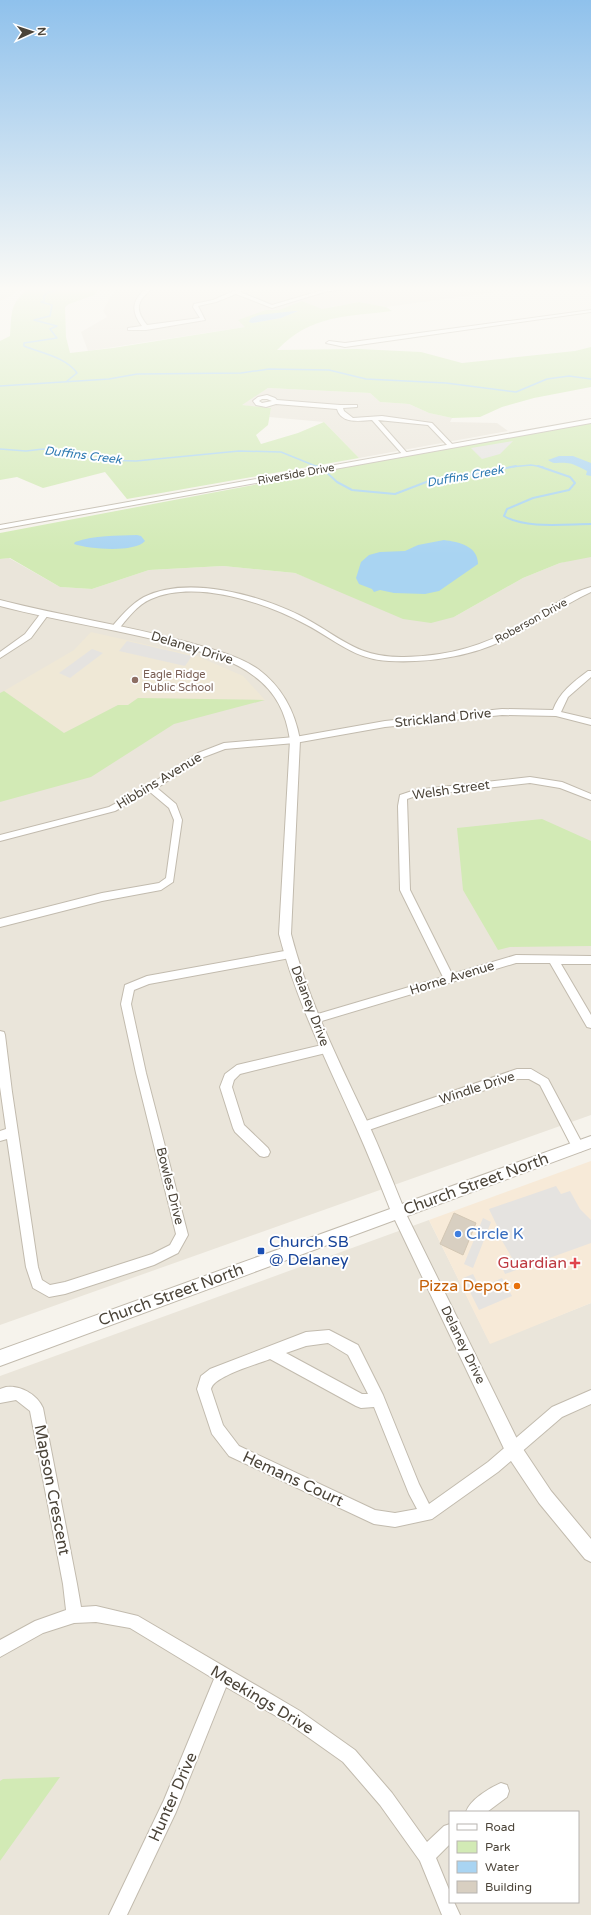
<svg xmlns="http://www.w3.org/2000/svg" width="591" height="1915" viewBox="0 0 591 1915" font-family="'Varela Round',sans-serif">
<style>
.residential{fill:#eae5da;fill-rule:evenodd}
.commercial{fill:#f7ead8}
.education{fill:#efe8d6}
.green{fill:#d2eab5;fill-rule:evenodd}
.parking{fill:#e5e3e0}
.water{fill:#a9d4f2}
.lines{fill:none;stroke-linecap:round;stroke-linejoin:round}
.stream-far1{stroke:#a9d4f2;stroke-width:1.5}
.stream{stroke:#a9d4f2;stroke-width:2}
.building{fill:#d8cfc1;stroke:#d3c7b4}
.minor-casing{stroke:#c2bbae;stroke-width:2}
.tertiary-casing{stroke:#c2bbae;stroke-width:2}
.minor{fill:#fff;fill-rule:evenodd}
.tertiary{fill:#fff;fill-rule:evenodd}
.education-dot{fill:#8d6e63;stroke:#fff;stroke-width:1.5}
.shop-dot{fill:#3f7fe0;stroke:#fff;stroke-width:1.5}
.transit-dot{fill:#1a4fb4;stroke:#fff;stroke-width:1.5}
.health-dot{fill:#e0444e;stroke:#fff;stroke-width:1.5}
.food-dot{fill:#e8710a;stroke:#fff;stroke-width:1.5}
.labels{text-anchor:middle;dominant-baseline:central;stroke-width:4;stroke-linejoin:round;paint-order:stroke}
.far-street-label{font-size:11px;fill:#4b4439;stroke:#fff}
.far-education-label{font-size:11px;fill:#785e54;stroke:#fff;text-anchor:start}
.far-water-label{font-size:12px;font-style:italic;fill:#2e7ab2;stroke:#fff}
.street-label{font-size:13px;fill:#4b4439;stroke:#fff}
.near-street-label{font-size:16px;fill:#4b4439;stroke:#fff}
.near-shop-label{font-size:16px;fill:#366cbe;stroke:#fff;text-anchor:start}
.near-transit-label{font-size:16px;fill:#164399;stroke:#fff;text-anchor:start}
.near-health-label{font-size:16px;fill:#be3a42;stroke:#fff;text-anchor:end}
.near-food-label{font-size:16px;fill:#c56008;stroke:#fff;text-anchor:end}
</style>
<rect width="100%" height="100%" fill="#f6f3ec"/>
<path class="residential" d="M121 287H531L386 307 359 302 331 307 277 322 88 351 81 332 107 317 103 311 110 297Z
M268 388 370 393 380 402 409 404 429 413 452 418 450 422 497 423 508 431 359 458 324 422 269 417 271 409 241 405Z
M583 557H591V1115L0 1325V559L9 558 60 587 92 589 149 570 223 566 295 573 336 589 454 617 523 578 560 563Z
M429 1220 490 1343 591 1303V1915H0V1376ZM450 1812H578V1902H450Z"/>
<path class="commercial" d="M591 1161V1303L490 1344 429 1220Z"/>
<path class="education" d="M0 287H18L13 295 0 301Z
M91 632 197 656 243 676 265 700 138 698 128 705H118L64 733 4 691 74 650Z"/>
<path class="green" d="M30 287H101L94 295 69 304 65 307 66 337 70 353 113 348 245 327 238 320 266 310H279L302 301 322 309 359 302 386 307 392 311C346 317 312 314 277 350L358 349 421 352 462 363 575 351 591 347V387L534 398 502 407 480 417 452 418 429 413 409 404 380 402 370 393 268 388 242 405 271 408 268 425 256 435 261 444 298 433 324 422 359 458 127 499 105 472 43 488 17 477 0 480V341L10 336C12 312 9 304 30 287ZM294 311H298L281 318 253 323 249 321 274 314Z
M591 421V557L560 563 523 578 454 617 431 623 403 619 295 573 223 566 149 570 92 589 60 587 10 558 0 559V533Z
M4 691 64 733 118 705H128L138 698 265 700 174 724 91 777 0 802V693Z
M542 819 591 841V946L510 947 498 950 463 890 457 828Z
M60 1777 0 1861V1781L3 1779Z"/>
<path class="parking" d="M513 441 500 454 482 459 471 448Z
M127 641 192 656 185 666 119 651Z
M92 649 103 653 70 678 59 673Z
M556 1186 561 1194 570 1191 580 1209 591 1220V1243L505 1274 500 1263 512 1258 501 1239 506 1237 503 1230H499L489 1209Z
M483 1218 491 1222 473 1268 464 1264Z
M473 1274 480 1288 502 1278 512 1296 479 1310 463 1278Z"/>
<path class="water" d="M294 311H298L281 318 252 323 249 322 251 318 259 315Z
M559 456H573L591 463V476L586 475 587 471C581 468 573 463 566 463 559 462 554 465 548 460Z
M137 535 141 536 145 541C135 553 88 549 74 544L75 542C95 535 116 536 137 535Z
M444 540C459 542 478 546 478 564L439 591 425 594 394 593 380 590 374 592 372 589 359 584 356 578 361 562 369 555 380 552 405 551 418 545Z"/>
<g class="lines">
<path class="stream-far1" d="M57 287V290L47 293 44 296V301L41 302 52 305 50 316 34 320 57 326 50 329 57 338 24 343V346C41 353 66 357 77 373L67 381
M0 386 109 379 137 374 241 373 269 369 329 370 366 379 446 383 516 392 547 379 569 376 591 379
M0 449 26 451 43 449 68 452 101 460 136 461 239 451 281 452 318 467
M510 467 531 465 543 467"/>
<path class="stream" d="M316 466 324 470 337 482 352 490 395 494 434 479 477 474 516 466
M538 466 570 477 575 483 569 490 533 498 507 509 504 516C525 529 566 524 591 524"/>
</g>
<path class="building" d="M454 1213 476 1223 463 1255 440 1244Z"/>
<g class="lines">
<g class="minor-casing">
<path id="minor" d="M149 287H155C138 299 133 308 147 325L200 318 193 307 194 304 213 300 243 287H250L240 292 272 305 323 290 356 287 324 292 272 308 236 294 216 302 198 306 205 320 146 330H128V328L142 326C130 311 132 298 149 287Z
M591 310V312L345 347 326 343 329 341 345 343Z
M267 395 275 398 277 400 340 405H357V407L343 408 344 411 353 418 382 416 432 423 454 446 449 447 428 425 378 420 408 454 403 455 372 420C360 421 341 424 337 409L276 404 266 407 256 405 253 401 258 397ZM262 399H267L272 401 262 403 259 401Z
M591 587V592C561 606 534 626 504 640 469 657 427 663 389 661 356 660 335 640 307 625 266 603 197 579 151 599 137 605 127 619 118 630H115L111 628C120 617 131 604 144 597 188 575 258 595 299 615 339 635 355 658 404 657 451 656 487 645 527 621 547 610 568 593 591 587Z
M41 613 48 615 31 638 0 658V652L25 634Z
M588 671H591V677L568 697 561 712 591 719V725L556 716 502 715 385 727 295 743 225 749 204 757 157 788 176 804 182 820 173 882 161 890 102 901 0 927V919L102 893 159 883 166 878 174 820 169 808 150 792 115 811 0 841V835L109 807 148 786 198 753 224 743 295 737 385 721 502 709 553 710C559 693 573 682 588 671Z
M530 777 562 782 591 794V800L560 788 530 783 416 796 407 799 410 890 452 974 516 955 591 956V964H561L591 1015V1028L587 1027 550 963H516L315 1023 311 1022 310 1019 311 1016 443 977 400 890 398 806 400 795 415 790Z
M290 950 294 951 295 954 294 957 290 958 149 984 134 990 131 1004 146 1073 188 1235 178 1253 154 1265 65 1294 49 1297 33 1288 26 1267 7 1139 0 1141V1131L6 1129 0 1087V1031L4 1032 5 1035 12 1092 38 1267 42 1280 50 1285 65 1282 152 1254 170 1245 176 1234 136 1073 121 1004 125 985 147 976Z
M326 1044 330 1046 331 1049 330 1052 240 1074 234 1080 232 1087 244 1125 268 1148 270 1152 268 1156 264 1157 260 1156 235 1132 233 1128 220 1087 225 1074 237 1065Z
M517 1069H531L548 1079 582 1143 584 1147 582 1151 578 1152 574 1151 540 1085 529 1079H517L363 1132 359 1131 357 1127 359 1123 363 1122Z
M329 1330 358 1345 383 1395 419 1484 429 1504 488 1462 552 1407 591 1390V1404L562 1417 498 1472 432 1519 395 1527 374 1524 229 1456 212 1434 197 1389 201 1376 210 1369 306 1332ZM328 1343 348 1355 368 1394H362L286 1353 306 1346ZM270 1359 356 1406 361 1408 374 1407 409 1494 417 1509 395 1513 375 1510 239 1446 223 1425 211 1389C214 1376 258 1364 270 1359Z
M6 1387C20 1385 37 1394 43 1408L77 1584 81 1607 96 1606 138 1616 300 1711 355 1750 392 1793 427 1842 444 1826 450 1824V1844L436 1858 450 1892V1902H454L460 1915H442L420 1861 380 1805 343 1762 288 1723 226 1687 176 1812 127 1915H109L164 1800 214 1679 130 1628 96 1622 74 1623 43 1633 0 1657V1640L35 1621 66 1610 63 1584 30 1411 16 1400 0 1403V1389Z
M501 1783 507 1785 509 1791 507 1797 487 1812H466C470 1800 489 1788 501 1783Z"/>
</g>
<g class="tertiary-casing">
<path id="tertiary" d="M591 419V423L0 529V525Z
M0 600C62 616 125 625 187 642 211 649 237 655 258 669 282 687 295 711 300 740L291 934C308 1000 339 1062 368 1123 380 1149 391 1177 402 1204L591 1136V1148L407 1216 519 1443 551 1491 591 1539V1562L585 1559 539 1503 507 1455 395 1220 0 1366V1350L390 1209C379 1181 368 1154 356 1127 328 1064 296 1001 279 934L290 740C286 713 276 692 254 676 234 660 208 654 184 647 123 630 61 622 0 606Z"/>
</g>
<use href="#minor" class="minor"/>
<use href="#tertiary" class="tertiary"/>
</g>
<linearGradient id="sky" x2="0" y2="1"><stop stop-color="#8fc1ec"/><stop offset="0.52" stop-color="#fbfaf6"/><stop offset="1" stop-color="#fbfaf6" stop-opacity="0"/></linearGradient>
<rect width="591" height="555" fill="url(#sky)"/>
<circle class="education-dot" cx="135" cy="680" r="4"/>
<circle class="shop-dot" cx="458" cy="1234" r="4"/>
<rect class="transit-dot" x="257" y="1247" width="8" height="8" rx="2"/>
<path class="health-dot" d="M573 1257h4v4h4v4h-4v4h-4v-4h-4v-4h4z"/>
<circle class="food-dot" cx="517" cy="1286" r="4"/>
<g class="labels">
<g class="far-street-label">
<text transform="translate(296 474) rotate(-10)">Riverside Drive</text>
<text transform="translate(531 621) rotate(-29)">Roberson Drive</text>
</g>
<g class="far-education-label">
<text x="143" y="674">Eagle Ridge<tspan x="143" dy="13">Public School</tspan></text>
</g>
<g class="far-water-label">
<text transform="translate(83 455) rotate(7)">Duffins Creek</text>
<text transform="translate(465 476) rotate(-10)">Duffins Creek</text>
</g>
<g class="street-label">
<text transform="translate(192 648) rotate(17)">Delaney Drive</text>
<text transform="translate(443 718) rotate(-6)">Strickland Drive</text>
<text transform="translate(159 781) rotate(-31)">Hibbins Avenue</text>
<text transform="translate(451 790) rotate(-8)">Welsh Street</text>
<text transform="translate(452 978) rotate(-17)">Horne Avenue</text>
<text transform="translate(310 1006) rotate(69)">Delaney Drive</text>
<text transform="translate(477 1088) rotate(-18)">Windle Drive</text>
<text transform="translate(170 1186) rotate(76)">Bowles Drive</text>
<text transform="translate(463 1345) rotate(64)">Delaney Drive</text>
</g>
<g class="near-street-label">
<text transform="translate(476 1184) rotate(-20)">Church Street North</text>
<text transform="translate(171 1295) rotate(-20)">Church Street North</text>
<text transform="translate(293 1479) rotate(25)">Hemans Court</text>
<text transform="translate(52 1490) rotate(79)">Mapson Crescent</text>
<text transform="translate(262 1700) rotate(31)">Meekings Drive</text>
<text transform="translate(173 1797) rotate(-66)">Hunter Drive</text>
</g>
<g class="near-shop-label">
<text x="466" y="1234">Circle K</text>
</g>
<g class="near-transit-label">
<text x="269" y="1242">Church SB<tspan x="269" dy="18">@ Delaney</tspan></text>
</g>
<g class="near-health-label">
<text x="567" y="1263">Guardian</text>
</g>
<g class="near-food-label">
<text x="509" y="1286">Pizza Depot</text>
</g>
</g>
<rect x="449" y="1811" width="130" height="92" fill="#ffffff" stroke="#b7b4b0"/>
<rect x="457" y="1824" width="20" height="6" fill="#ffffff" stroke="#b7b4b0"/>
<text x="485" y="1831" font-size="12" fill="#4b4439">Road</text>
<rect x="457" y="1841" width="20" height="12" fill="#d2eab5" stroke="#b7b4b0"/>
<text x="485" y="1851" font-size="12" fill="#4b4439">Park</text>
<rect x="457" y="1861" width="20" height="12" fill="#a9d4f2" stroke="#b7b4b0"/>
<text x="485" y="1871" font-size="12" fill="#4b4439">Water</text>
<rect x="457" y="1881" width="20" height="12" fill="#d8cfc1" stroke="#b7b4b0"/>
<text x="485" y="1891" font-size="12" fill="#4b4439">Building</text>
<g transform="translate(32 32) rotate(87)" stroke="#ffffff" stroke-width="3" paint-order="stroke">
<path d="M0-3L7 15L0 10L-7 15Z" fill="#4b4439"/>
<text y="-6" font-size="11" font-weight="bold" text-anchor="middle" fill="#4b4439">N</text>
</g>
</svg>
